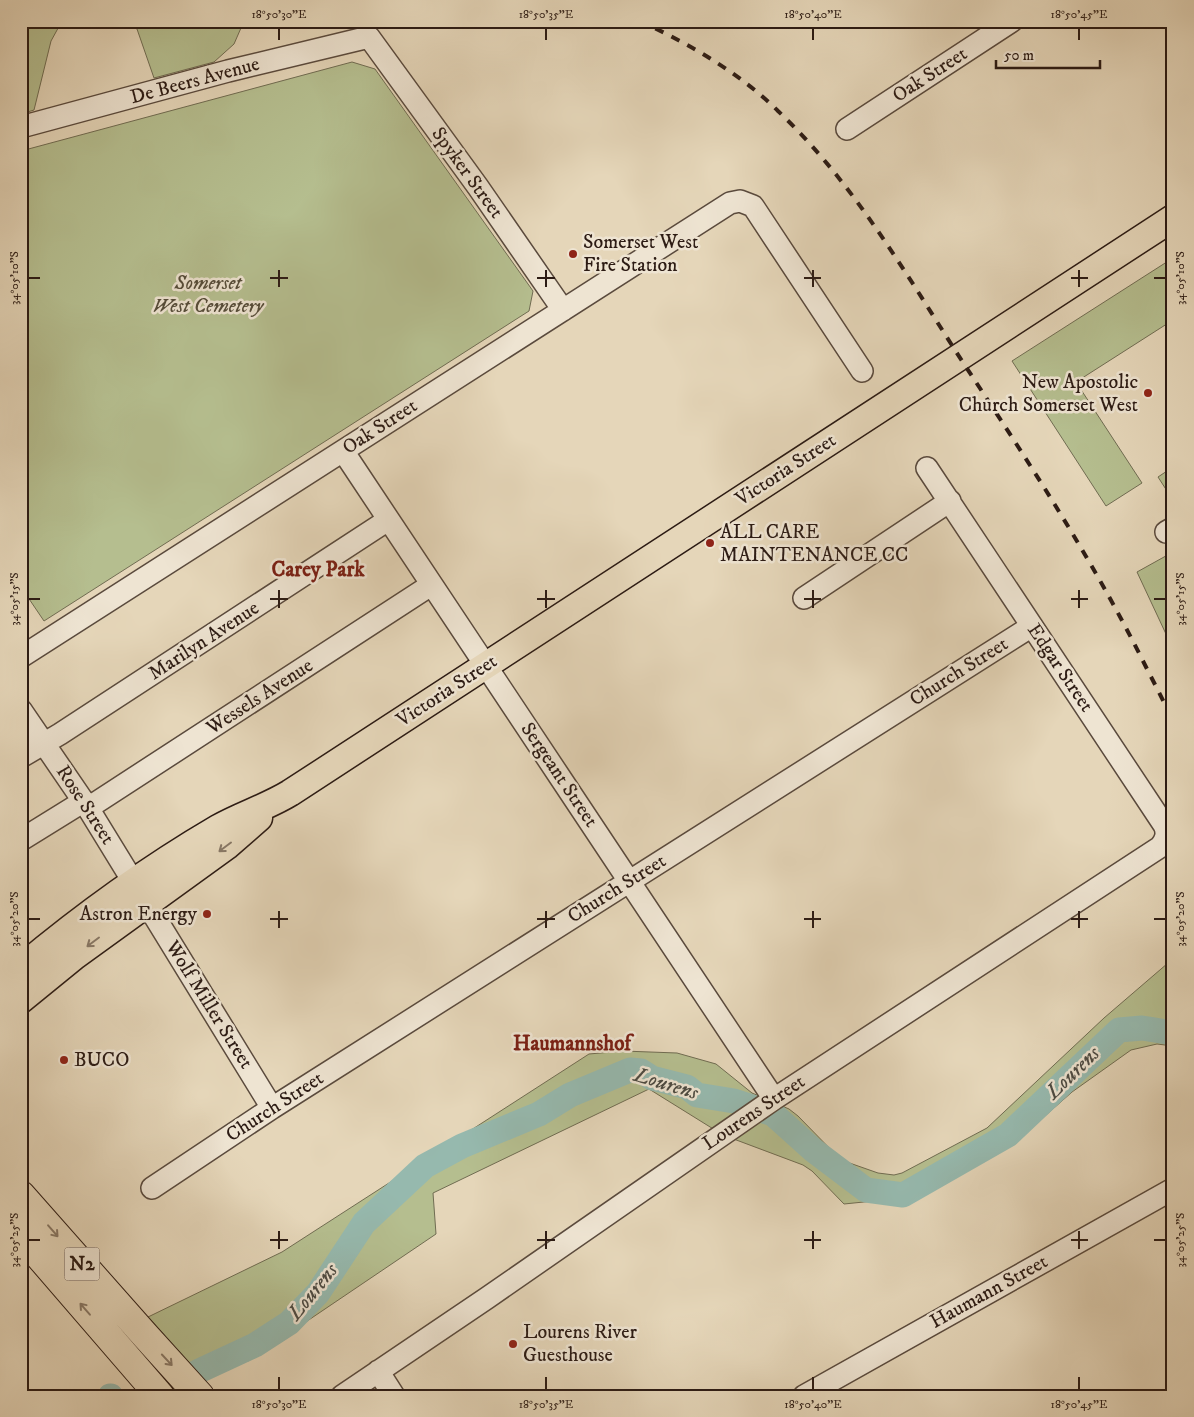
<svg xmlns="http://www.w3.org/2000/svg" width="1194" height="1417" viewBox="0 0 1194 1417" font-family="'IM FELL DW Pica',serif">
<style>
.green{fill:#b5be8f;stroke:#706c52}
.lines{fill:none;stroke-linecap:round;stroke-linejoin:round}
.river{stroke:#96b9ae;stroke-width:25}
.minor-casing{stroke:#5a4a3d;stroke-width:24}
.major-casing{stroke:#2c1b14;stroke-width:29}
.highway-casing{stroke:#2c1b14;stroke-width:30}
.minor{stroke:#eee4d2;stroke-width:21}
.major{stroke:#e5d6b9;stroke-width:26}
.highway{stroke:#e5d6b9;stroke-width:28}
.rail{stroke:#2c1b14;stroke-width:4;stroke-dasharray:9 9;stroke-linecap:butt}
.oneway{stroke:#887866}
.ticks{fill:none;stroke:#2c1b14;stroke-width:2}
.poi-dot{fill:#8f2418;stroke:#eee4d2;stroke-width:2}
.labels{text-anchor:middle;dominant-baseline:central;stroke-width:5;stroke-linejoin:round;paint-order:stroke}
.shield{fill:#eee4d2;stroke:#66574d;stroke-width:1}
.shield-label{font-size:19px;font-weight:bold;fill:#2c1b14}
.street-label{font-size:20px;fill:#2c1b14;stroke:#eee4d2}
.poi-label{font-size:20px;fill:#2c1b14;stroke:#eee4d2;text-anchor:start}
.park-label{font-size:20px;font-style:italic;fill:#554c39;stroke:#eee4d2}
.neighbourhood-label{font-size:21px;font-weight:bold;fill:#7a1f14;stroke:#eee4d2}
.water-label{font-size:21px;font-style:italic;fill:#4c4a42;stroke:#eee4d2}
.neatline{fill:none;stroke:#2c1b14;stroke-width:2}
.ticks-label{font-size:12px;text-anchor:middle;fill:#2c1b14}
</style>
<rect width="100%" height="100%" fill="#e5d6b9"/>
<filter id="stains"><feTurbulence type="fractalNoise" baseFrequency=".004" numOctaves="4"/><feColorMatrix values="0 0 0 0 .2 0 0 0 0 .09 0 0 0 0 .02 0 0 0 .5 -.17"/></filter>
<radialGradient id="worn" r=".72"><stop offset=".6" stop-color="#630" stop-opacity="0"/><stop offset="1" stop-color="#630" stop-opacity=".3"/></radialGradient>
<path class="green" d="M21 21H62L51 41 34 110 21 114Z
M125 21H244L234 44 214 62 154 78 137 29Z
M352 62 375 69 533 291 529 311 44 621 21 587V151Z
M1173 258V320L1076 382 1142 483 1106 506 1012 361Z
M1173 467V491L1169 494 1158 477Z
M1173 552V649L1137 572Z
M1173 962V1046L1157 1044 1131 1050 1072 1092 1028 1131 1003 1148 913 1197 844 1204 812 1171 803 1165 723 1135 649 1089 433 1193 436 1234 248 1361 244 1357 205 1381 148 1317 282 1252 589 1054 623 1051 677 1053 716 1064 752 1093 789 1109 798 1116 841 1160 878 1173 894 1175 902 1173 987 1128 1104 1018 1168 963Z"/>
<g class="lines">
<path class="river" d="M110 1396H111
M155 1396 199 1371 255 1345 289 1323 318 1293 364 1223 425 1166 462 1146 539 1114 570 1095 630 1070 641 1071 652 1078 687 1087 697 1095 734 1101 773 1114 813 1150 866 1190 903 1195 1008 1135 1119 1030 1142 1028 1173 1033"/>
<g class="minor-casing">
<path id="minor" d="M21 127 228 71 369 37 478 187 563 310
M847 129 1012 21
M343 451C486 668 631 882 774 1099
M1166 532 1173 528
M804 598 950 501
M21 657 730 203 740 201 753 206 862 371
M21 710 88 808 272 1108
M21 757 60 734 388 520
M88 808 431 585
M21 840 84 801
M152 1188 272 1108 1032 626
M378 1371 394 1396
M342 1396 487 1298 774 1099 1160 847C1166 840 1168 833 1164 825L927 468
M804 1396 1173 1189"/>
</g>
<g class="major-casing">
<path id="major" d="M21 968C83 916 148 869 218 828 241 815 267 807 290 793L1173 218
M21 1000 75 956 227 846 259 818"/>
</g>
<g class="highway-casing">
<path id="highway" d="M21 1195 143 1333 200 1396
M21 1235 160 1396"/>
</g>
<use href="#minor" class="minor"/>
<use href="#major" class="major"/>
<use href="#highway" class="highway"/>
<path class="rail" d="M639 21C687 42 741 74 778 111 855 184 907 276 964 364 1028 461 1091 557 1143 661 1153 681 1164 701 1173 722"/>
</g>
<defs><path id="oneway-shaft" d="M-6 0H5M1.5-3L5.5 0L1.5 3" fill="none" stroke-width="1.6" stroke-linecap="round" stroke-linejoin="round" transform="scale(1.25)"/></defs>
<g class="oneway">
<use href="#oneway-shaft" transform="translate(225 847) rotate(143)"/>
<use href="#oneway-shaft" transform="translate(93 942) rotate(143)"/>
<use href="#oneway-shaft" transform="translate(53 1231) rotate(49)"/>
<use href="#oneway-shaft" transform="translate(85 1309) rotate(-131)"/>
<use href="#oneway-shaft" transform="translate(167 1360) rotate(47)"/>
</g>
<path class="ticks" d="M279 28V40M546 28V40M813 28V40M1079 28V40M279 270V287M546 270V287M813 270V287M1079 270V287M28 278H40M270 278H288M537 278H555M804 278H821M1071 278H1088M1154 278H1166M279 590V608M546 590V608M813 590V608M1079 590V608M28 599H40M270 599H288M537 599H555M804 599H821M1071 599H1088M1154 599H1166M279 911V928M546 911V928M813 911V928M1079 911V928M28 919H40M270 919H288M537 919H555M804 919H821M1071 919H1088M1154 919H1166M279 1231V1249M546 1231V1249M813 1231V1249M1079 1231V1249M28 1240H40M270 1240H288M537 1240H555M804 1240H821M1071 1240H1088M1154 1240H1166M279 1377V1390M546 1377V1390M813 1377V1390M1079 1377V1390"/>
<g class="poi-dot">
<circle cx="573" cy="254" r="5"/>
<circle cx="1148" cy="393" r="5"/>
<circle cx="710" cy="543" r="5"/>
<circle cx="207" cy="914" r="5"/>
<circle cx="64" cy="1060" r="5"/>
<circle cx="513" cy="1344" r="5"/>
</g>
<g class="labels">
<rect class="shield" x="64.5" y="1247.5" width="35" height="33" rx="4"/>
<g class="shield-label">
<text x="82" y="1264">N2</text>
</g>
<g class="street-label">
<text transform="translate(930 75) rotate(-33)">Oak Street</text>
<text transform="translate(195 81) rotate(-15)">De Beers Avenue</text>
<text transform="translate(467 173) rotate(54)">Spyker Street</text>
<text transform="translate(380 427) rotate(-33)">Oak Street</text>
<text transform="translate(786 470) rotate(-33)">Victoria Street</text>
<text transform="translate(204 641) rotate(-33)">Marilyn Avenue</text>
<text transform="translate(1060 668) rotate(56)">Edgar Street</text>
<text transform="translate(959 672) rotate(-32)">Church Street</text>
<text transform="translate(447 691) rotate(-33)">Victoria Street</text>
<text transform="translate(260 697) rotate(-33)">Wessels Avenue</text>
<text transform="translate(559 775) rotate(56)">Sergeant Street</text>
<text transform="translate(85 805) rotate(57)">Rose Street</text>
<text transform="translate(617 889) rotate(-32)">Church Street</text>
<text transform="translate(209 1005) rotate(58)">Wolf Miller Street</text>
<text transform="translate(275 1107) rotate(-33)">Church Street</text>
<text transform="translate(754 1113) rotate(-34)">Lourens Street</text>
<text transform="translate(989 1292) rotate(-29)">Haumann Street</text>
</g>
<g class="poi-label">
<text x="583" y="242">Somerset West<tspan x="583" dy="23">Fire Station</tspan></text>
<text x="1138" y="382" text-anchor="end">New Apostolic<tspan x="1138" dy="23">Church Somerset West</tspan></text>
<text x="720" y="532">ALL CARE<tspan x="720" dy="23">MAINTENANCE CC</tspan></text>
<text x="197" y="914" text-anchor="end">Astron Energy</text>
<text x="74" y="1060">BUCO</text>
<text x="523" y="1332">Lourens River<tspan x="523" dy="23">Guesthouse</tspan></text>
</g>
<g class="park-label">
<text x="208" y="283">Somerset<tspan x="208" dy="23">West Cemetery</tspan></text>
</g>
<g class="neighbourhood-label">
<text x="318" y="570">Carey Park</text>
<text x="572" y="1044">Haumannshof</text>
</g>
<g class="water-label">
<text transform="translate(1073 1073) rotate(-44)">Lourens</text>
<text transform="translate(666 1084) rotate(17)">Lourens</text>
<text transform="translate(313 1292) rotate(-51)">Lourens</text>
</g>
</g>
<rect width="1194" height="1417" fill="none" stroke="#e5d6b9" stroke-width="55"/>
<path d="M996 60v8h104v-8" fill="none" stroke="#2c1b14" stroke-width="2.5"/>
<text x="1004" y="60" font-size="15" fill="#2c1b14" stroke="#eee4d2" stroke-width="4" paint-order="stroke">50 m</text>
<rect x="28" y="28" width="1138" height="1362" class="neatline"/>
<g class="ticks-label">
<text x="279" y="18">18°50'30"E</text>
<text x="546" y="18">18°50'35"E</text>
<text x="813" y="18">18°50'40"E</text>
<text x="1079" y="18">18°50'45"E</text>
<text transform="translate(14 278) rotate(-90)" y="4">34°05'10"S</text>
<text transform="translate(1180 278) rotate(-90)" y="4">34°05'10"S</text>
<text transform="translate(14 599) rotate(-90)" y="4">34°05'15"S</text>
<text transform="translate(1180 599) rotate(-90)" y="4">34°05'15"S</text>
<text transform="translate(14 919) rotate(-90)" y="4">34°05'20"S</text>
<text transform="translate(1180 919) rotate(-90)" y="4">34°05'20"S</text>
<text transform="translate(14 1240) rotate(-90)" y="4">34°05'25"S</text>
<text transform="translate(1180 1240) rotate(-90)" y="4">34°05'25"S</text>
<text x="279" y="1408">18°50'30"E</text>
<text x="546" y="1408">18°50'35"E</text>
<text x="813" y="1408">18°50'40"E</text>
<text x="1079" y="1408">18°50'45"E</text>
</g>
<rect width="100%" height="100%" filter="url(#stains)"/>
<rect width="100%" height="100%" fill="url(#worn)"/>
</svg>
